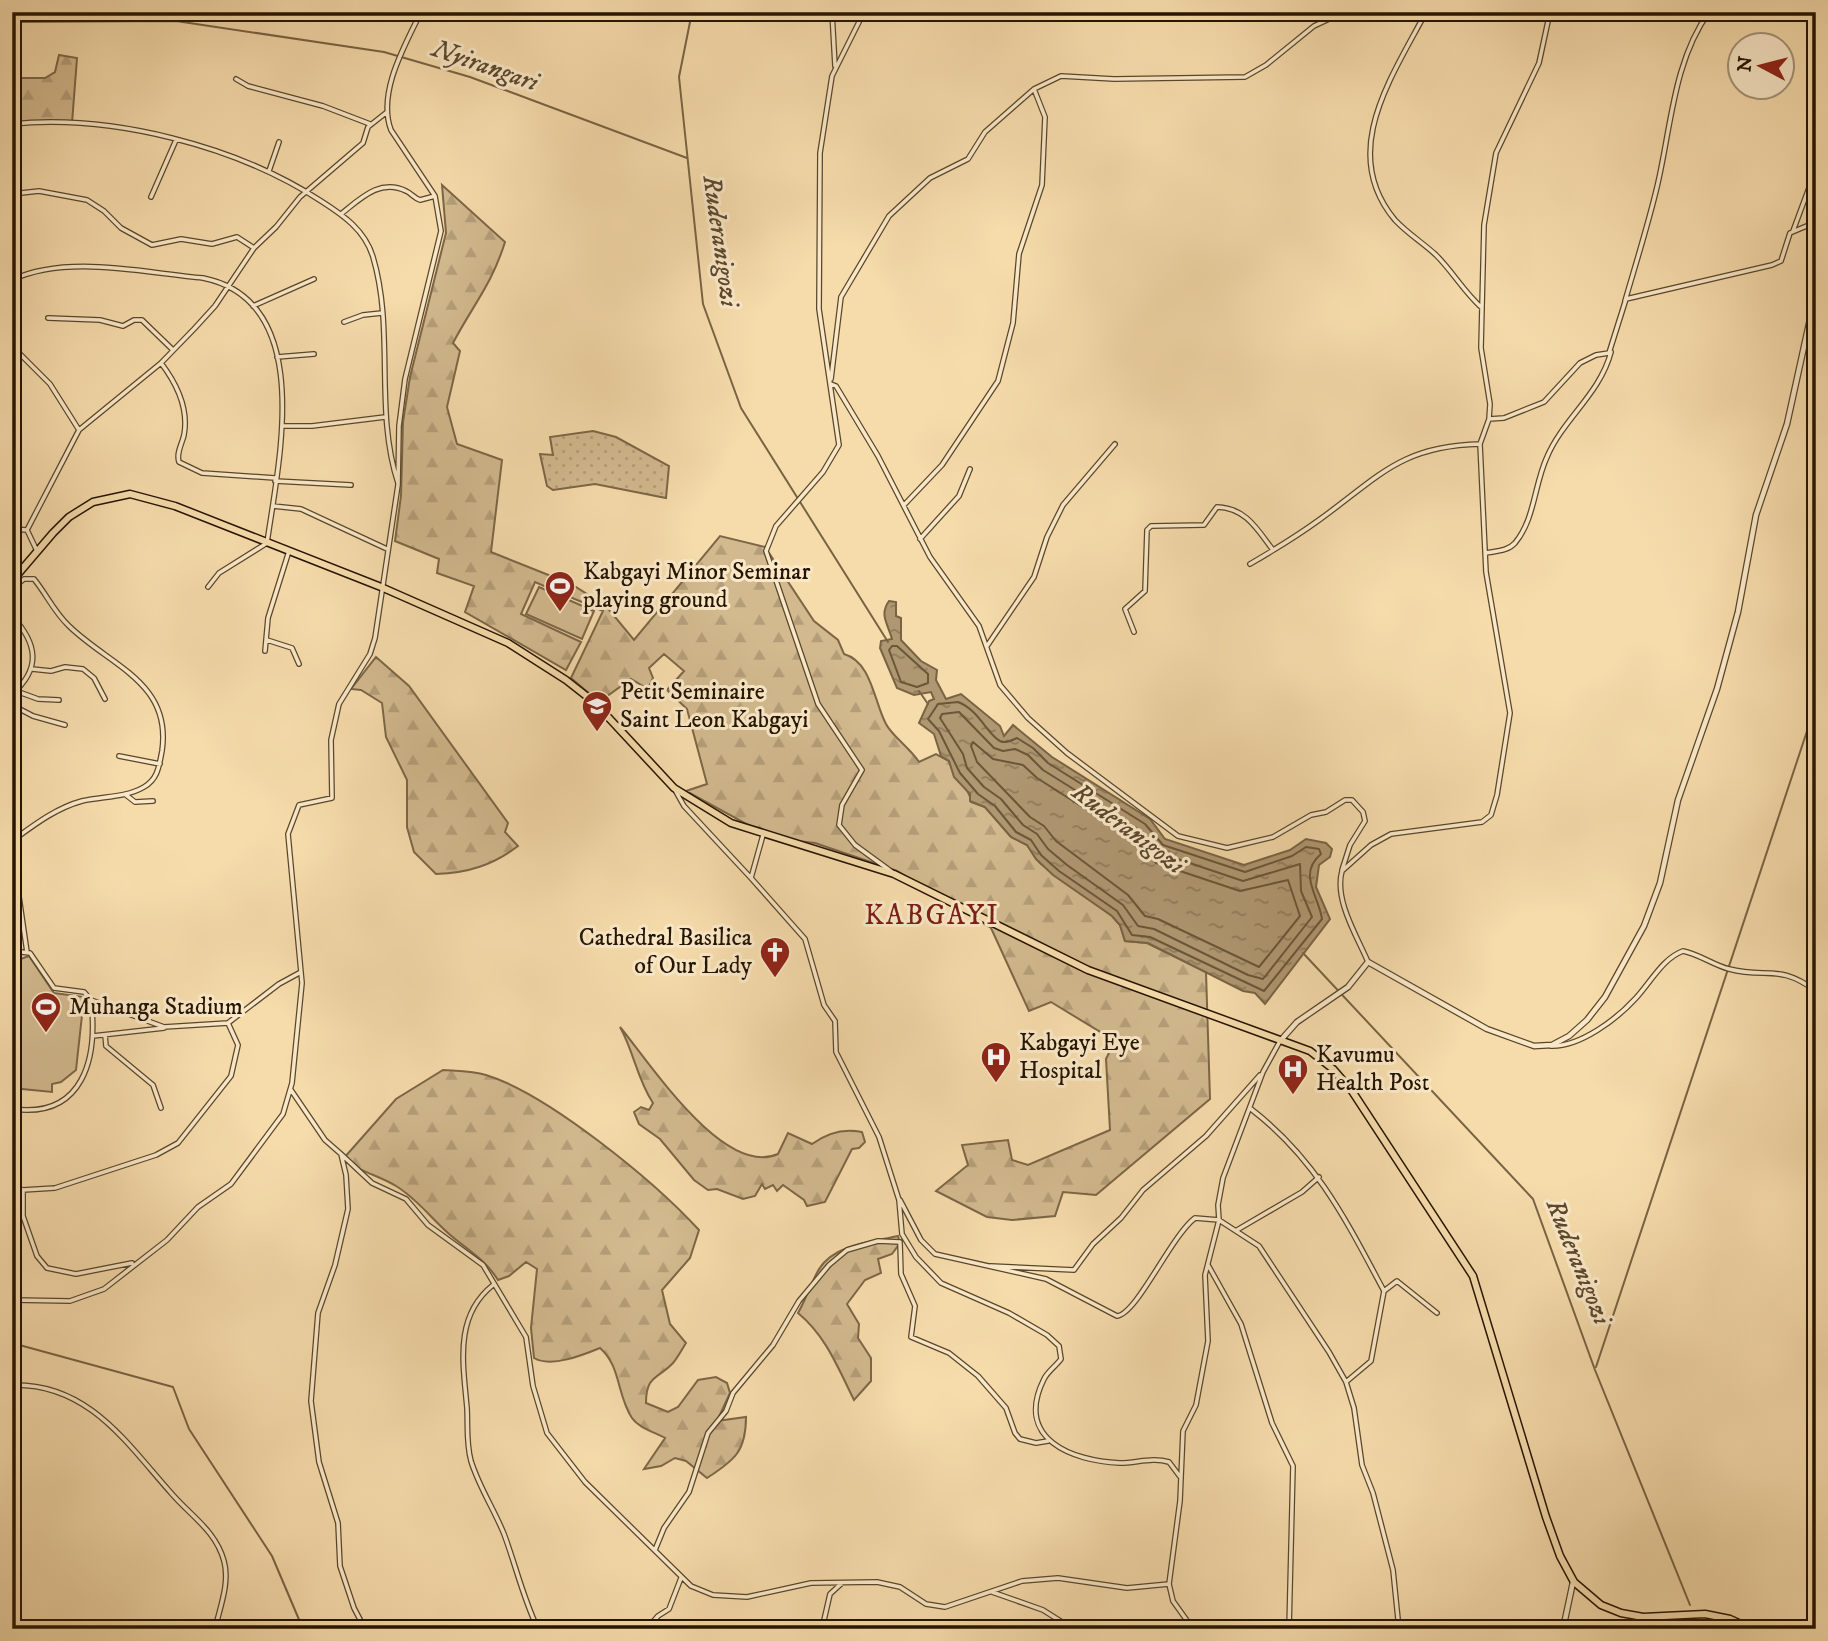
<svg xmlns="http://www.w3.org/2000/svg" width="1828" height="1641" viewBox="0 0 1828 1641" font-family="'IM FELL DW Pica',serif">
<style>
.grass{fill:url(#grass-dots);stroke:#7c6647;stroke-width:2}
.forest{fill:url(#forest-firs);stroke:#7c6647;stroke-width:2}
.park{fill:#d2b98e;stroke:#7c6647;stroke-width:2}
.water{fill:url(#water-ripples);stroke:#786344;stroke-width:2}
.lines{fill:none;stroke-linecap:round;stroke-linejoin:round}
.shore{stroke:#6a5638;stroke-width:2}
.stream{stroke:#786344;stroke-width:2}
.river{stroke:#af9771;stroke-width:8}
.minor-casing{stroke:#59462b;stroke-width:6}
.tertiary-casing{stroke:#59462b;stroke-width:7}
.trunk-casing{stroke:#251400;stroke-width:9}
.minor{stroke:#f9e8c8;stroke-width:3.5}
.tertiary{stroke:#f9e8c8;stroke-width:4.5}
.trunk{stroke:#f6dbab;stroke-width:6}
.labels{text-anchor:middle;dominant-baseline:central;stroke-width:6;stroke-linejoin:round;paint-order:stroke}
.poi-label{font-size:24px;fill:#251400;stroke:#f9e8c8;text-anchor:start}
.water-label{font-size:26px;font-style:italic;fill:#5c482d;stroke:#f9e8c8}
.quarter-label{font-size:28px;letter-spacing:2px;fill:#7a1f14;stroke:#f9e8c8}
</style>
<defs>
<pattern id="grass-dots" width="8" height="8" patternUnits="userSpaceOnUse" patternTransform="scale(1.75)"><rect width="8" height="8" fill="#d2b98e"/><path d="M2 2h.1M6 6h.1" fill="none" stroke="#b49e79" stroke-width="1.8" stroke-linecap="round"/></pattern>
<pattern id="forest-firs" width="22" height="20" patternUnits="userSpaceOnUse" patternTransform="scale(1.75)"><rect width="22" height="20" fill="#d2b98e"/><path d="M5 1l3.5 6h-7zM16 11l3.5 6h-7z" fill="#b49e79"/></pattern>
<pattern id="water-ripples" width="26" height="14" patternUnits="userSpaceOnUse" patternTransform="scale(1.75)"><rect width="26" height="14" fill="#af9771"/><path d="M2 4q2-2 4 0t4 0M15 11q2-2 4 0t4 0" fill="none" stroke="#8e7a5a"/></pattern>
</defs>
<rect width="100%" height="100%" fill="#f6dbab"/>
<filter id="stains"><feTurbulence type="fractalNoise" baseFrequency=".00286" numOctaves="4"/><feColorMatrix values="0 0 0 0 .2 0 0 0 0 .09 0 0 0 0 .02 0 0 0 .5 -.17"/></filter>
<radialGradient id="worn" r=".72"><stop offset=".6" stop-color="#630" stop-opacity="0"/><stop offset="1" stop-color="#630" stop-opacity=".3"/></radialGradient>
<path class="grass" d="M593 431 616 437 669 466 666 498 595 484 553 490 547 486 540 454 553 455 550 437Z"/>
<path class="forest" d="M59 55 77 58 72 123H12V78H45L55 72Z
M442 185 505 242C492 284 473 305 453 343L460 351 447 407 457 444 502 460 491 552 571 584 606 606 634 640 720 536 765 547 814 621 838 640 844 654C872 662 874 702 886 724 892 736 910 748 919 762L936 754 949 761C954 780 970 787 971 802L985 807 1011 837 1027 845 1040 863 1112 916 1120 925 1125 941 1147 943 1206 972 1210 1099 1096 1195 1063 1192 1055 1216 1012 1220 987 1217 936 1191 968 1165 962 1145 1008 1140 1012 1160 1028 1165 1110 1130 1106 1059 1115 1041 1051 1002 1029 1011 991 928 897 871 815 843 772 838 686 791 707 784 687 709 667 690 684 671 664 654 649 668 653 678 648 689 631 679 599 702 571 678 603 611 535 582 521 614 581 642 566 670 465 612 474 586 437 573 439 559 395 541 401 496 403 422 410 377 446 233Z
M376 657 409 686 508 823 505 832 518 846C493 865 468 873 436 874L414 852 407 827V780L386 737 382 703 361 690 351 689Z
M620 1027C650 1063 724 1178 778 1154L788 1133 812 1144C827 1133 843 1128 862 1132L865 1142 859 1148 852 1149 825 1202 807 1206 804 1200 783 1185 777 1191 773 1185 765 1189 762 1184 755 1196 743 1199 717 1189 708 1190 694 1180 660 1139 639 1124 634 1112 641 1107 649 1110 653 1103C637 1079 634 1052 620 1027Z
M443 1070C457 1071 473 1071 486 1075 548 1094 654 1181 699 1230L690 1258 662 1290 670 1324 686 1343C682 1349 678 1357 673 1363 658 1379 646 1375 646 1403L668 1412 678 1407 698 1380 716 1377 727 1383 730 1393 717 1421 746 1417C746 1451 735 1460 707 1478L686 1461 675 1458 661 1466 644 1469 665 1438C654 1432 639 1428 632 1418 617 1396 621 1366 600 1348 583 1355 551 1368 534 1358L531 1328 537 1269 526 1262 509 1276 498 1280C485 1259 466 1249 448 1233 430 1217 416 1198 396 1186 376 1174 363 1174 344 1158L396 1099Z
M898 1236 900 1243 892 1254 878 1259 881 1273 865 1280 847 1304 859 1324 858 1338 871 1358V1381L854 1400C838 1368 826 1336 798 1313 806 1299 811 1283 819 1269 835 1244 872 1242 898 1236Z"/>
<path class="park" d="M539 587 594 611 582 639 526 614Z
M29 956 54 993 84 997 76 1070 61 1082 52 1084V1092L12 1088V962Z"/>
<path class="water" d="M889 601 896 602V616L901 618V640L921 661 937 670 936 680 946 699 961 694 1000 726 1004 736 1013 725 1052 757 1150 819 1165 839 1244 865 1290 850 1306 839 1326 843 1332 849 1330 857 1319 865 1316 887 1330 919 1265 1004 1255 993 1243 991 1148 943 1125 941 1120 925 1112 916 1053 875 1036 859 1027 845 1011 837 985 807 970 801V794L954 777 949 761 941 756 934 734 919 723 929 701 934 699 931 692 914 695 897 688 880 648 881 641 892 639C888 624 879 615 889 601Z"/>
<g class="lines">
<path class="shore" d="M892 646H897L928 674V683L917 687 901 682 889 650Z
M958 702C979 710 987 734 1000 741 1006 744 1012 740 1017 738L1033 748 1048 763 1145 824 1163 845 1245 872 1292 856 1306 847 1319 849 1321 854C1297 874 1319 896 1322 919L1264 991 1150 937 1132 935 1117 911 1059 871 1041 855 1031 840 1016 832 995 806 978 794 960 773 939 731 928 719 938 704Z
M959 712 994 748 1003 751 1015 749 1028 755 1043 770 1139 830 1160 853 1243 881 1300 864 1301 891 1312 917 1263 979 1248 975 1154 929 1138 926 1123 905 1067 865 1048 849 1037 834 1023 825 1001 799 984 787 967 768 963 754 940 718 942 714Z
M973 742 993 759 1023 765 1037 778 1131 838 1156 863 1240 891 1288 880 1300 916 1259 967 1158 919 1145 916 1128 895 1056 841 1044 826 1030 817 977 762 971 746Z"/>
<path class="stream" d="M156 12 161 20
M692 12 679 77 703 304 741 408 888 642
M12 22 176 21 384 52 470 77 687 158
M919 691 928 704
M1303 953 1533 1199 1595 1370 1690 1605
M12 1343 173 1387 189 1429 272 1556 303 1629
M1596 1367 1816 704"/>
<path class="river" d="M1691 1619 1694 1629"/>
<g class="minor-casing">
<path id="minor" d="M832 12 835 66
M864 12 832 76 820 153 819 309 839 445 823 472 776 526 766 551 818 704 862 770 842 805 839 825 855 845 892 872
M1426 12C1392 77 1338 152 1395 220 1407 233 1423 243 1436 255 1453 272 1464 292 1482 308
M236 79 248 86 323 106 370 124
M12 124C112 114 237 146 321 201 343 215 365 230 373 257 395 331 374 410 398 483
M269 171 279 142
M12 194 39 191 87 200 104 211 121 228 152 245 181 239 212 244 237 237 254 248
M151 197 176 140
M341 214C360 199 380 178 406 191 411 193 414 198 420 200L435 196
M1793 231 1816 169
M12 280C67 254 144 273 203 278 317 301 278 464 267 543L219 573 208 587
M1625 301C1636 263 1648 225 1657 187 1671 129 1673 62 1709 12
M253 306 314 279
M48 318 100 320 123 326 134 320H142L173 350
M344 322 363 315 382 313
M12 346 50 384 79 430
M277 357 314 354
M161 363C177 384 189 408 184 435 182 444 176 453 179 462L202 473 275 478
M831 379 841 297 889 216 930 178 968 159 985 132 1034 89
M831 384 836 386 878 456 930 557 979 626 1000 685 1028 718 1067 753 1178 836 1227 848 1273 837 1311 815 1326 812 1345 800H1352L1363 812 1365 821 1350 845 1342 870
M1489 419 1504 418 1544 402 1580 363 1596 355 1609 353 1626 299 1772 265 1781 261 1790 233 1816 222
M282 426H312L385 417
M275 481 351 485
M904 505 942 465 998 381 1013 323 1019 254 1042 185 1045 117 1034 89 1061 76 1114 79 1245 77 1266 65 1314 26 1344 12
M273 506 301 509 387 549
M12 529 27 530
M920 539 959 496 970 469
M37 551 27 530 79 430 161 363 194 329 215 306 254 248 276 227 300 197 363 143 368 127 387 112
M1486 553C1496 551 1508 551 1515 543 1535 519 1534 485 1547 457 1563 419 1600 394 1611 352
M1250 564C1274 550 1297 536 1319 520 1379 477 1400 446 1480 444
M12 589 24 579H34C47 595 54 612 69 626 110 666 172 682 162 751 159 766 158 779 144 787 125 798 103 796 82 801 56 808 34 825 12 841
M12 616C38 644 41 669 12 694
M1134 632 1125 609 1145 591 1147 530 1151 526 1204 525 1217 507C1246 508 1257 529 1273 550
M267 640 292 648 299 664
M987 646 1034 577 1047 537 1063 505 1115 444
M265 651 268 618 289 551
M32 669 51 671 65 667 83 669 94 678 105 699
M16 691 38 699 59 700
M12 705 33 716 65 725
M12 721V739
M119 756 160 764
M675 790 684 806 751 878
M126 795 135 802 153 801
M763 835 751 878 805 939 824 1005 835 1021 836 1052 879 1137 899 1200 902 1234 916 1257 941 1283 1009 1313 1047 1335 1059 1346 1061 1359C1056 1366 1048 1371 1044 1379 1014 1439 1072 1461 1120 1463 1137 1463 1152 1457 1169 1462L1181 1478
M18 890 27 952
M12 921V920
M12 951 30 953 54 988 84 992 91 1000 164 1027 228 1023 279 984 301 972
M1368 962C1357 936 1334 900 1342 871L1371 845 1391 834 1482 822 1491 815 1497 795 1510 713 1486 572 1480 444 1489 419 1490 404 1481 348 1484 225 1496 153 1539 63 1550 12
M105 1035 106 1046 153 1085 161 1108
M93 1036 164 1028
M1551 1046C1580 1047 1617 1019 1636 998 1650 983 1663 958 1683 951 1699 954 1713 965 1729 969 1767 979 1778 963 1816 991
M291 1090 325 1140 341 1154 346 1175 348 1209 335 1265 318 1313 311 1401 319 1462 338 1523 340 1566 354 1608 365 1629
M12 1109C84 1119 98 1058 91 1000
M1251 1109C1316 1159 1346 1220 1384 1291L1371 1361 1346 1382
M341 1154 372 1183 406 1199 428 1225 483 1265 526 1337 533 1386 547 1433 585 1482 691 1586 713 1595 747 1597 811 1583 877 1582 900 1587 926 1604 945 1607 1022 1581 1058 1578 1127 1588 1169 1584
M12 1186 23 1190 55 1188 156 1155 178 1143 231 1076 238 1045 228 1023
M23 1191V1216L37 1256 47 1268 76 1274 132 1263
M900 1200 921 1240 935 1254 1046 1279 1117 1316C1137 1314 1171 1236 1195 1218L1219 1220 1259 1246 1329 1352 1346 1382 1354 1408 1362 1465 1373 1493 1393 1570 1399 1629
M1237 1230 1302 1192 1319 1177
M900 1243 901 1274 915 1306 911 1337 949 1353 978 1376 1006 1408 1015 1433 1020 1439 1036 1443 1048 1441
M1208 1265 1241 1324 1272 1423 1293 1466 1289 1629
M990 1266 1074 1270 1093 1244 1121 1218 1143 1190 1206 1136 1260 1075
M493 1285C454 1316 463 1363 467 1408 468 1426 466 1443 471 1461 479 1487 494 1509 504 1534 516 1566 523 1598 538 1629
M1384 1291 1397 1281 1437 1313
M12 1300 70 1301 104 1289 167 1240 198 1207 231 1184 283 1114 292 1083 302 983 288 834 299 805 332 798 331 740 339 704 370 654 375 638 398 485 399 426 405 379 441 231 435 196 391 130C377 93 405 45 421 12
M12 1385C89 1383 127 1444 172 1494 191 1516 216 1531 224 1561 230 1583 220 1607 215 1629
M655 1550 664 1528 689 1492 708 1433 726 1411 733 1393 773 1345 799 1301 829 1265 847 1250 878 1241 900 1242
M992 1592 1043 1610 1073 1629
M647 1629 658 1616 669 1609 681 1578
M822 1629 830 1594 842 1583
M1193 1629 1173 1601 1169 1584 1180 1501 1183 1431 1196 1405 1208 1341 1205 1275 1219 1220 1218 1205 1223 1178 1263 1072 1280 1041"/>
</g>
<g class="tertiary-casing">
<path id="tertiary" d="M1281 1040 1297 1022 1348 987 1368 962 1487 1029 1534 1046 1552 1045 1569 1036 1587 1020 1605 997 1644 926 1660 883 1678 800 1717 689 1738 612 1756 515 1787 424 1816 292
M1563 1629 1573 1582"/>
</g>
<g class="trunk-casing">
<path id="trunk" d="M12 581 53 533 69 517 93 502 130 494 175 506 381 587 508 643 566 680 594 702 674 788 731 823 894 874 1088 970 1310 1051 1333 1069 1352 1091 1473 1276 1546 1517 1560 1556 1574 1582 1601 1605 1621 1613 1643 1617 1705 1614 1730 1619 1752 1629"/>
</g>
<use href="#minor" class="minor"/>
<use href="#tertiary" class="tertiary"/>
<use href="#trunk" class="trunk"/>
</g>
<defs>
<g id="stadium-pin" transform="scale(1.575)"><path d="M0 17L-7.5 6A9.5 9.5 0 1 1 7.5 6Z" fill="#8f2418" stroke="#f9e8c8"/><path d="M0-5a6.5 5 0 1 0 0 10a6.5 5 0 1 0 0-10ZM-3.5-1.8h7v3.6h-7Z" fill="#fff"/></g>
<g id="university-pin" transform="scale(1.575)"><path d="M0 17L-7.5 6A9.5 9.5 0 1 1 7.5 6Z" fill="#8f2418" stroke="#f9e8c8"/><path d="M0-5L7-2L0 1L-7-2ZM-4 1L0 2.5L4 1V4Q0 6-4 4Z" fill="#fff"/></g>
<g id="church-pin" transform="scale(1.575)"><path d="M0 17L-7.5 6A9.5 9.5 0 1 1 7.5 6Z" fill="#8f2418" stroke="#f9e8c8"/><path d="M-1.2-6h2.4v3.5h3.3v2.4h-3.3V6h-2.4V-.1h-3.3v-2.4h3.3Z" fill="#fff"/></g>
<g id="hospital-pin" transform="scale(1.575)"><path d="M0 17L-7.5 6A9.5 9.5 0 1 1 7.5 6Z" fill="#8f2418" stroke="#f9e8c8"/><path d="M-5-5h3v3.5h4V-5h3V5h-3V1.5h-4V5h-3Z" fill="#fff"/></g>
</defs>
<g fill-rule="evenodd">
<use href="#stadium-pin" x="560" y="586"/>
<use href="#university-pin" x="597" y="706"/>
<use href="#church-pin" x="775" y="952"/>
<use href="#stadium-pin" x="46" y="1007"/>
<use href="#hospital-pin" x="996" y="1057"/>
<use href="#hospital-pin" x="1293" y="1069"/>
</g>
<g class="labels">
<g class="poi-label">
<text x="583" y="572">Kabgayi Minor Seminar<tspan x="583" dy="28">playing ground</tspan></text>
<text x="620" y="692">Petit Seminaire<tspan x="620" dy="28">Saint Leon Kabgayi</tspan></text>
<text x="752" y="938" text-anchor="end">Cathedral Basilica<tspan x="752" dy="28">of Our Lady</tspan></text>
<text x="69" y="1007">Muhanga Stadium</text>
<text x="1019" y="1043">Kabgayi Eye<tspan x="1019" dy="28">Hospital</tspan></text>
<text x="1316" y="1055">Kavumu<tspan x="1316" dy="28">Health Post</tspan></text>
</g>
<g class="water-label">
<text transform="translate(485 66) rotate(19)">Nyirangari</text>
<text transform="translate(720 241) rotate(82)">Ruderanigozi</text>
<text transform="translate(1128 829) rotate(37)">Ruderanigozi</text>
<text transform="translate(1578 1262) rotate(68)">Ruderanigozi</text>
</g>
<g class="quarter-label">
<text x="932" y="915">KABGAYI</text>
</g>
</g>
<rect width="1828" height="1641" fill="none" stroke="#f6dbab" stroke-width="42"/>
<rect x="14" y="14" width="1800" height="1613" fill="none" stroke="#251400" stroke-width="3.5"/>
<rect x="21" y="21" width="1786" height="1599" fill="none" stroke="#251400" stroke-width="2"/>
<g transform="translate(1761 66) rotate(277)"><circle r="33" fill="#f9e8c8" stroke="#a49378" stroke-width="2"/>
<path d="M0-5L12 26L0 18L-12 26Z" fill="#8f2418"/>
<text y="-10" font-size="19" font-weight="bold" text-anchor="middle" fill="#251400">N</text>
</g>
<rect width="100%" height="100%" filter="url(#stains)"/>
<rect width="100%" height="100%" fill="url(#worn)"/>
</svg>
